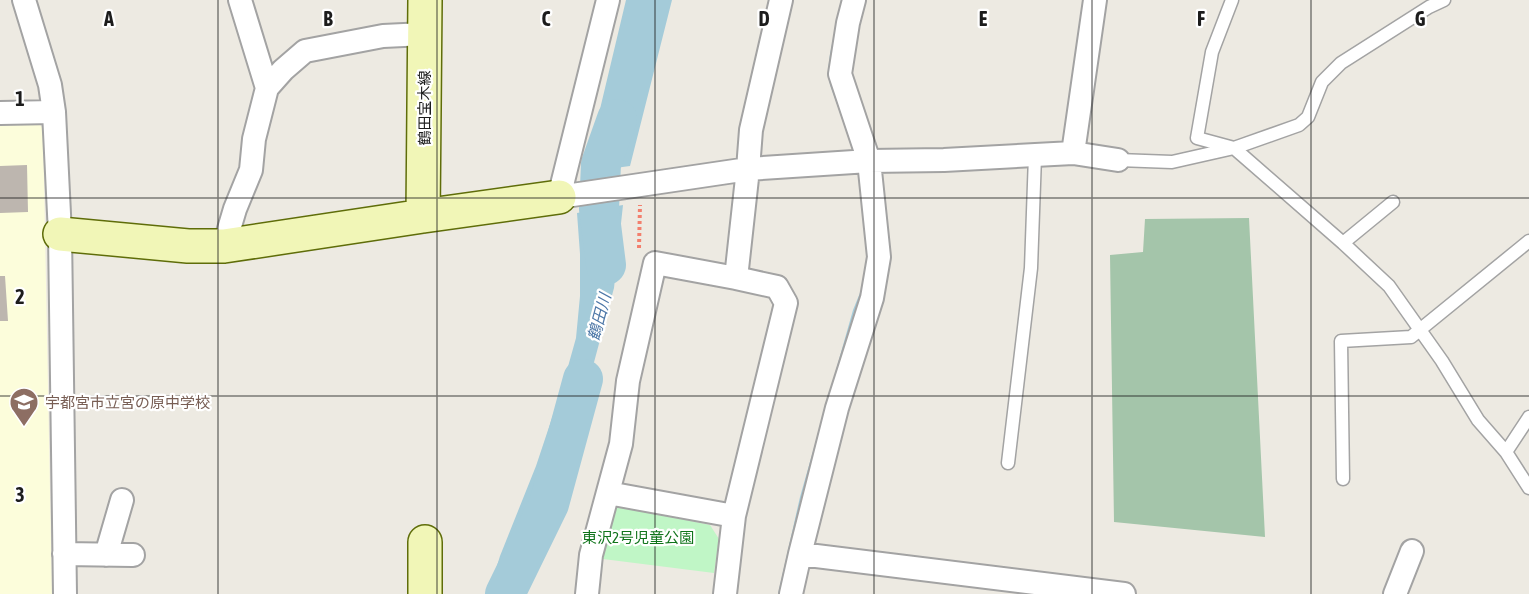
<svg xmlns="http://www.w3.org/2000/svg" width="1529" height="594" viewBox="0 0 1529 594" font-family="'Asap Condensed','Noto Sans JP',sans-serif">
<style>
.education{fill:#fcfddb}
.cemetery{fill:#a4c5aa}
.park{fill:#c0f6c6}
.water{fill:#a4cbd9}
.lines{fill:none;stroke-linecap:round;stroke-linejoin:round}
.river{stroke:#a4cbd9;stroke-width:40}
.building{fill:#bdb6af}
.lane-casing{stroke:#a3a3a3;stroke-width:15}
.street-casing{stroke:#a3a3a3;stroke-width:26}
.secondary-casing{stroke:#5f6d09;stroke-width:36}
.path{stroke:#f37f6d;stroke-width:4;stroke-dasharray:3 3;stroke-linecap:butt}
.lane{stroke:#fff;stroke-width:12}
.street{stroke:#fff;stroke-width:22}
.secondary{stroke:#f1f6b7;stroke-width:33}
.grid{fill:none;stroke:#1c1c1c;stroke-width:1.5;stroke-opacity:0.55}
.labels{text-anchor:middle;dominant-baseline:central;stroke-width:4.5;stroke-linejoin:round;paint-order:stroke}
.street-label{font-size:15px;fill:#1c1c1c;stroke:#fff}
.education-label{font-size:15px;fill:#785e54;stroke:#fff;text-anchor:start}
.park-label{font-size:15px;fill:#10741b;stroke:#fff}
.water-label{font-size:16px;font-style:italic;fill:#4d77a7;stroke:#fff}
.grid-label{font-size:20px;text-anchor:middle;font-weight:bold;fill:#1c1c1c;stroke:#fff;stroke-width:4.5;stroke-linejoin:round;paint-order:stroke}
</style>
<rect width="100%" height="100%" fill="#edeae2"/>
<path class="education" d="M38 122 43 129 52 594H0V123Z"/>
<path class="cemetery" d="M1249 218 1265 537 1114 522 1110 255 1143 252 1145 219Z"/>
<path class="park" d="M620 506 710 525 719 539 714 573 603 559 609 514Z"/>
<path class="water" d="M626 0H672L630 166 585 172Z
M841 0H846L856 137 872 249 868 284 784 594H778L800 497 853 310 864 283 867 248 863 190 851 143 830 85 828 71 830 54Z
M623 205 614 288 593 366 584 394 526 530 509 564 505 594H491L492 582 500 556 536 466 562 388 576 338 580 296V254L577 213Z"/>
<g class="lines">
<path class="river" d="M606 265 599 209 601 164 617 119
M505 594 549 504 583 379"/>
</g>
<path class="building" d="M27 165 28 212 0 213V166Z
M0 276H5L8 321H0Z"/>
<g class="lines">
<g class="lane-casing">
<path id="lane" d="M1232 0 1212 52 1197 138 1234 148 1343 243 1389 286 1442 361 1478 420 1506 452 1529 488
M1118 160 1172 162 1234 148 1299 125 1308 117 1322 82 1341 63 1429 7 1444 0
M1343 243 1393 202
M1506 452 1529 417
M1008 463 1031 268 1035 156
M1343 479 1341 341 1411 337 1529 241"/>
</g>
<g class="street-casing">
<path id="street" d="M24 0 50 85 54 112 60 234 65 594
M240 0 267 88
M608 0 559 197 748 169 751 130 781 0
M0 113 54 112
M1073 153 1095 0
M224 246 235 209 251 170 254 139 267 88 283 70 305 51 383 36 425 34
M608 493 734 516
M64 554 133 555
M800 554 1124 594
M106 555 122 500
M587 594 591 555 621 444 628 381 655 263 736 278
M725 594 734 516 786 303 777 287 736 278 748 169 869 161 944 160 1073 153 1118 160
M791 594 800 554 837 408 872 298 879 257 869 161 840 74 848 23 854 0
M1395 594 1412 551"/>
</g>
<g class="secondary-casing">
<path id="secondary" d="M423 216 425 0
M60 234 188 246H224L423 216 559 197
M425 594V542"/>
</g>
<path class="path" d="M639 248 640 205"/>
<use href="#lane" class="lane"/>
<use href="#street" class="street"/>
<use href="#secondary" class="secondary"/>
</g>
<path class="grid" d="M218 0V594M437 0V594M655 0V594M874 0V594M1092 0V594M1311 0V594M0 198H1529M0 396H1529"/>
<defs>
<g id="school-pin" transform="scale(1.5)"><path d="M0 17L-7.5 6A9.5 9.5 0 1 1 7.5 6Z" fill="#8d6e63" stroke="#fff"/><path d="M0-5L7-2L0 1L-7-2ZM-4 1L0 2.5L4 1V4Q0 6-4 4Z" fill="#fff"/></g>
</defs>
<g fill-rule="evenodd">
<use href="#school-pin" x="24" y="402"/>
</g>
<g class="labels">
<g class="street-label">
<text transform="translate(424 108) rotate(-90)">鶴田宝木線</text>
</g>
<g class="education-label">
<text x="45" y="402">宇都宮市立宮の原中学校</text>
</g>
<g class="park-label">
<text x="638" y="537">東沢2号児童公園</text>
</g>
<g class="water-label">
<text transform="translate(599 317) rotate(-75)">鶴田川</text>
</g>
</g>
<g class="grid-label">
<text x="109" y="26">A</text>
<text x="328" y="26">B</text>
<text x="546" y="26">C</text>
<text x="764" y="26">D</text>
<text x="983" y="26">E</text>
<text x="1201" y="26">F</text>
<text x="1420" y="26">G</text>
<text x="20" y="106">1</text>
<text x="20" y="304">2</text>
<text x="20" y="502">3</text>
</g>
</svg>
